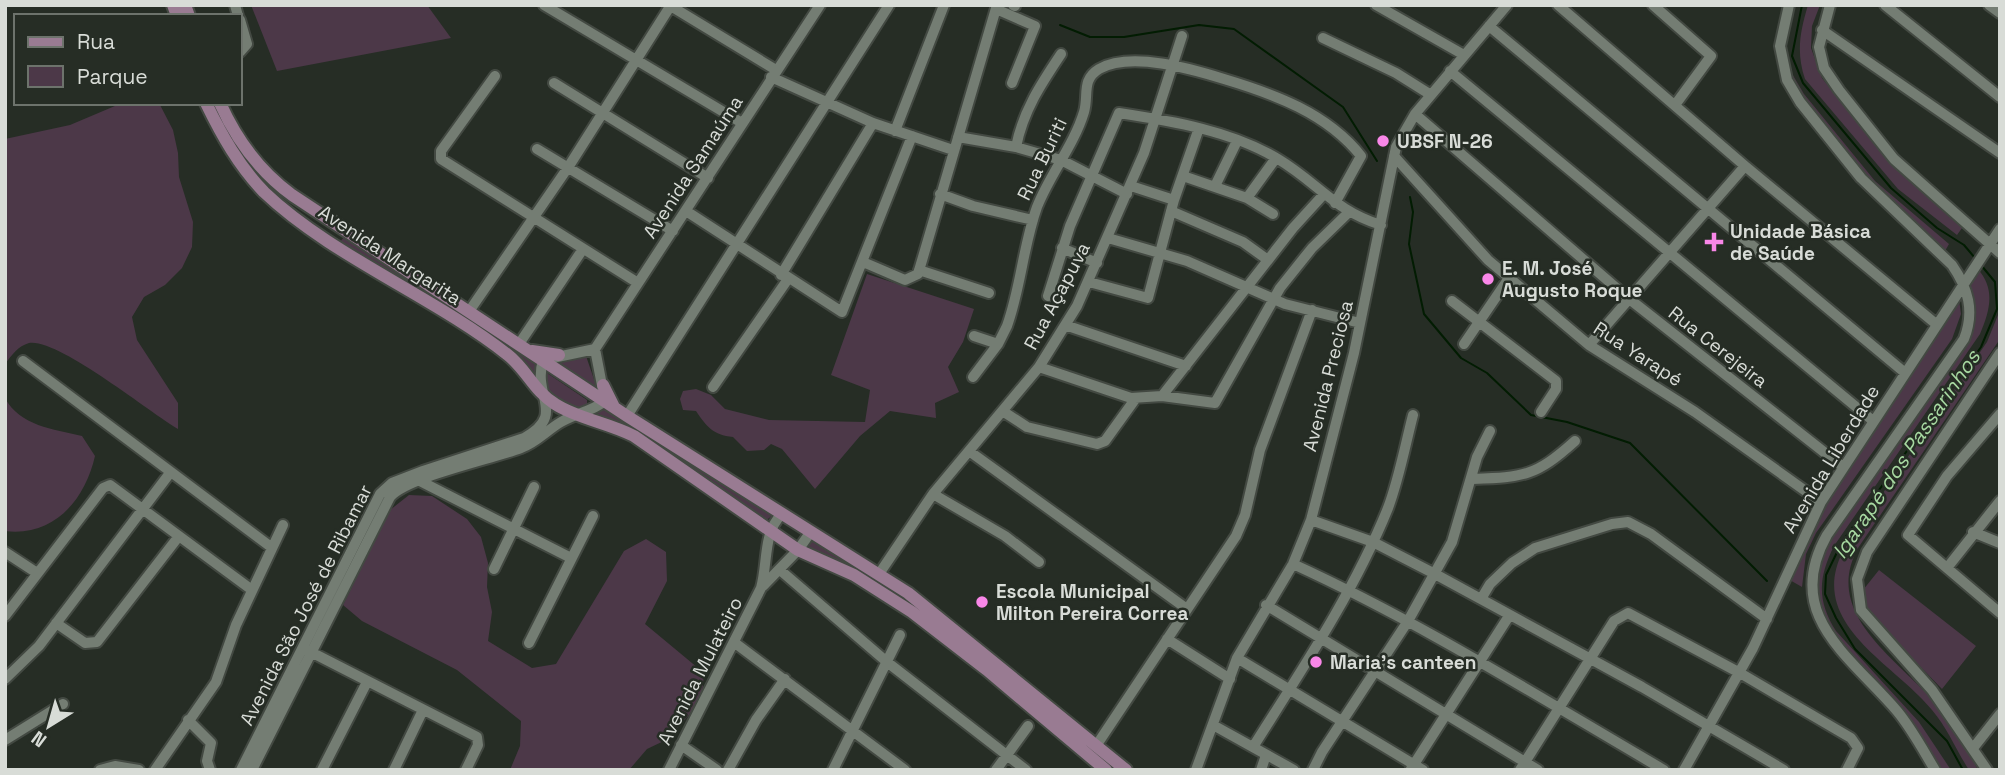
<svg xmlns="http://www.w3.org/2000/svg" width="2005" height="775" viewBox="0 0 2005 775" font-family="'Space Grotesk',sans-serif">
<style>
.green{fill:#4c3848}
.lines{fill:none;stroke-linecap:round;stroke-linejoin:round}
.stream{stroke:#021c02;stroke-width:2}
.minor-casing{stroke:#434942;stroke-width:14}
.major-casing{stroke:#434942;stroke-width:16}
.minor{stroke:#747d73;stroke-width:10}
.major{stroke:#997b92;stroke-width:12}
.poi-dot{fill:#f987e8;stroke:#262d25;stroke-width:2.5}
.labels{text-anchor:middle;dominant-baseline:central;stroke-width:5;stroke-linejoin:round;paint-order:stroke}
.poi-label{font-size:19px;font-weight:bold;fill:#d8dcd7;stroke:#262d25;text-anchor:start}
.street-label{font-size:19px;fill:#d8dcd7;stroke:#262d25}
.water-label{font-size:21px;font-style:italic;fill:#a7d8a1;stroke:#262d25}
</style>
<rect width="100%" height="100%" fill="#262d25"/>
<path class="green" d="M251 5H427L451 38 277 71Z
M1820 5 1812 26 1811 48 1822 78 1886 159 1962 228 1957 235 1898 189 1805 79C1796 52 1800 32 1808 5Z
M1784 23H1789L1786 54 1791 72 1804 94 1875 181 1949 244 1945 251 1876 189 1787 78Z
M122 103H159L173 130 178 153 179 177 193 222 192 247 182 268 165 285 144 297 132 317 137 340 178 403V429C149 412 58 338 29 343 18 346 12 355 5 364V139L70 125Z
M344 237 539 362 534 377 514 353 340 242Z
M1977 268C1996 289 1990 310 1980 334L1834 546C1818 578 1817 601 1836 631L1919 722 1951 770H1937L1828 631 1813 588 1826 541 1969 332 1965 282Z
M867 274 974 309 963 342 948 367 959 392 935 403 936 418 890 411 860 436 815 489 782 449 771 444 764 450 747 451 733 437C713 435 707 427 696 411L683 410 680 399 683 391 696 389 711 395 725 409 769 420 865 422 870 390 831 375Z
M1959 299 1961 314 1952 339 1816 533 1806 554 1802 587 1788 579 1821 504Z
M2000 310V339L1858 548C1822 614 1897 658 1934 702 1951 723 1966 746 1978 770H1969C1956 750 1948 729 1932 710 1894 663 1806 624 1843 551L1987 342Z
M586 356 596 385 595 388 554 359Z
M547 373 587 400V404L575 409 545 393 543 374Z
M5 398C20 426 53 429 82 436L95 456C85 500 54 537 5 531Z
M603 406 772 516 765 521 615 421 593 412Z
M409 495 432 496 467 519 481 537 488 563 487 587 492 612 488 641 532 668 556 664 624 551 646 539 666 552 667 581 645 624 704 673 702 696 689 715 668 739 647 749 629 770H510L520 746 521 721 457 670 362 621 343 605 390 510Z
M810 538 905 596 1118 770H1112L975 656 802 548Z
M1879 570 1976 646 1942 689 1871 616 1864 602 1863 590Z"/>
<g class="lines">
<path class="stream" d="M1802 5 1792 56 1803 83 1891 188 1937 228 1964 245 1975 258
M1060 25 1090 37H1124L1199 25 1234 29 1343 107 1377 161
M1410 197 1413 212 1409 244 1424 314 1461 358 1487 373 1531 415 1567 422 1630 443 1767 581
M1963 770 1947 741 1855 649 1836 618 1825 594 1826 575 1842 542 1981 347 1997 309 1995 282 1981 265"/>
<g class="minor-casing">
<path id="minor" d="M235 5 238 16
M544 5 742 123
M669 5 776 70
M1013 5 1015 6
M1376 5 1464 55
M1558 5 1745 166 1936 324
M1653 5 1711 56 1675 105
M1789 5 1780 46 1787 80 1800 102 1861 178 1952 265C1968 288 1975 311 1964 339L1827 535C1782 615 1850 656 1897 711 1912 729 1923 750 1935 770
M1830 5 1819 47 1824 68 1839 90 1894 159 2000 253
M1885 5 2000 97
M1989 5 2000 13
M996 9 1035 26 1012 83
M240 20 247 44 240 52
M1489 26 1904 372
M1822 30 2000 153
M1323 38 1396 73 1431 95
M1450 71 1872 420
M495 76 441 151V159L638 283
M771 77 873 123 953 150
M554 83 708 178
M1415 114 1628 298 1843 467
M895 131 944 5
M958 137 1016 147 1061 160 1127 194
M1016 147C1023 111 1041 84 1061 54
M537 149 673 231
M1394 156 1488 260 1589 345 1695 412 1821 502
M1183 176 1247 198 1273 214
M1131 186 1174 200
M1215 186 1237 141
M940 194 973 206 1033 220
M1247 198 1276 158
M686 211 842 312 912 136
M1171 211 1243 242 1268 260
M1108 238 1187 261 1285 304 1360 323
M1062 248 1097 263
M863 262 905 280 918 274 997 5
M919 270 989 293
M781 275 873 123
M1089 282 1148 298 1174 200 1199 128
M1048 296 1070 226 1119 113C1172 121 1232 131 1278 159 1318 183 1335 211 1381 225
M1452 301 1556 381V389L1541 412
M470 310 569 166 671 5
M1065 325 1186 366
M974 336 998 344
M519 344 583 249
M1464 344 1509 278
M1589 345 1745 166
M23 361 271 547
M1039 367 1131 398 1162 396 1215 403 1280 288 1312 248 1348 213
M973 377 998 344 1007 326C1021 287 1023 246 1037 207 1050 174 1074 145 1084 112 1089 95 1081 80 1099 69 1131 51 1192 69 1224 79 1274 94 1327 113 1361 156L1335 203
M713 387 788 279
M1162 396 1293 228 1324 194
M1004 412 1027 427 1097 444 1105 441 1136 398
M2000 414 1947 476 1908 535 2000 613
M627 416 889 5
M969 451 1187 609
M1471 479C1524 477 1535 477 1575 441
M420 481 571 558
M933 494 1005 536 1039 562
M1311 520 1373 542 1435 574 1642 687 1784 770
M1973 532 2000 543
M5 552 37 573
M1293 564C1422 623 1542 699 1664 770
M1947 568 2000 501
M494 569 534 487
M780 570 887 662 1026 770
M879 574 933 494 1039 367 1077 306 1144 153 1182 36
M763 586 798 550 810 533
M1481 599 1490 584 1512 563 1535 548 1612 524 1628 522 1651 534 1767 619
M1266 605 1538 770
M5 616 103 488 110 485 252 590
M56 623 85 643 97 642 179 536
M1167 639 1230 679
M529 643 593 516
M735 643 905 770
M305 649 477 737 478 745 466 770
M1237 658 1423 770
M5 679 39 646 170 473
M188 720 211 743 207 761 210 770
M1213 725 1294 770
M5 740 63 704
M681 745 717 770
M1096 746 1236 536 1245 515 1260 450 1312 310
M1253 747C1301 671 1354 592 1388 508 1399 479 1405 446 1413 415
M1974 747 2000 714
M1411 769 1509 616
M100 770 115 766 139 770
M155 770 216 682 236 625 283 525
M241 770 380 494 392 483 423 471 524 438C567 414 532 397 543 360L595 349 820 5
M252 770 390 497C407 477 492 459 521 448 536 443 547 430 561 422 576 413 591 412 605 401L595 349
M322 770 367 682
M394 770 423 710
M669 770 761 588C768 563 763 533 781 515
M728 770 756 720 785 679
M833 770 900 635
M996 770 1028 726
M1196 770 1237 658 1293 564 1311 520 1354 353 1396 147 1415 114 1507 5
M1261 770 1266 755
M1313 770 1322 752 1408 621 1452 542 1477 457 1490 431
M1520 770 1614 621 1628 613 1740 673 1851 738 1858 748 1847 770
M1684 770 1753 648 1821 502 2000 229
M1987 770 1932 690 1861 610 1857 579 1867 552 2000 353"/>
</g>
<g class="major-casing">
<path id="major" d="M173 5 177 16
M185 5 189 16
M206 103C222 136 239 166 264 192 331 256 435 297 508 355 526 369 535 392 555 404 576 418 609 423 634 436L798 550 854 575 912 612 987 670 1106 770
M220 103C237 141 259 171 292 195L627 416 908 593 1126 770
M532 351 559 355
M603 385 614 407"/>
</g>
<use href="#minor" class="minor"/>
<use href="#major" class="major"/>
</g>
<g class="poi-dot">
<circle cx="1383" cy="141" r="7"/>
<path d="M1710.5 231.5h7v7h7v7h-7v7h-7v-7h-7v-7h7z"/>
<circle cx="1488" cy="279" r="7"/>
<circle cx="982" cy="602" r="7"/>
<circle cx="1316" cy="662" r="7"/>
</g>
<g class="labels">
<g class="poi-label">
<text x="1397" y="141">UBSF N-26</text>
<text x="1730" y="231">Unidade Básica<tspan x="1730" dy="22">de Saúde</tspan></text>
<text x="1502" y="268">E. M. José<tspan x="1502" dy="22">Augusto Roque</tspan></text>
<text x="996" y="591">Escola Municipal<tspan x="996" dy="22">Milton Pereira Correa</tspan></text>
<text x="1330" y="662">Maria’s canteen</text>
</g>
<g class="street-label">
<text transform="translate(1042 159) rotate(-64)">Rua Buriti</text>
<text transform="translate(693 167) rotate(-57)">Avenida Samaúma</text>
<text transform="translate(390 255) rotate(33)">Avenida Margarita</text>
<text transform="translate(1057 296) rotate(-62)">Rua Açapuva</text>
<text transform="translate(1718 347) rotate(38)">Rua Cerejeira</text>
<text transform="translate(1638 354) rotate(33)">Rua Yarapé</text>
<text transform="translate(1328 376) rotate(-76)">Avenida Preciosa</text>
<text transform="translate(1831 459) rotate(-59)">Avenida Liberdade</text>
<text transform="translate(306 605) rotate(-63)">Avenida São José de Ribamar</text>
<text transform="translate(700 671) rotate(-63)">Avenida Mulateiro</text>
</g>
<g class="water-label">
<text transform="translate(1906 454) rotate(-56)">Igarapé dos Passarinhos</text>
</g>
</g>
<rect width="2005" height="775" fill="none" stroke="#d8dcd7" stroke-width="14"/>
<rect x="14" y="14" width="228" height="91" fill="#262d25" stroke="#6d736c" stroke-width="2"/>
<rect x="28" y="37" width="35" height="10" fill="#997b92" stroke="#6d736c" stroke-width="2"/>
<text x="77" y="49" font-size="21" fill="#d8dcd7">Rua</text>
<rect x="28" y="66" width="35" height="21" fill="#4c3848" stroke="#6d736c" stroke-width="2"/>
<text x="77" y="84" font-size="21" fill="#d8dcd7">Parque</text>
<g transform="translate(49 726) rotate(217)" stroke="#262d25" stroke-width="5" paint-order="stroke">
<path d="M0-5L12 26L0 18L-12 26Z" fill="#d8dcd7"/>
<text y="-10" font-size="19" font-weight="bold" text-anchor="middle" fill="#d8dcd7">N</text>
</g>
</svg>
